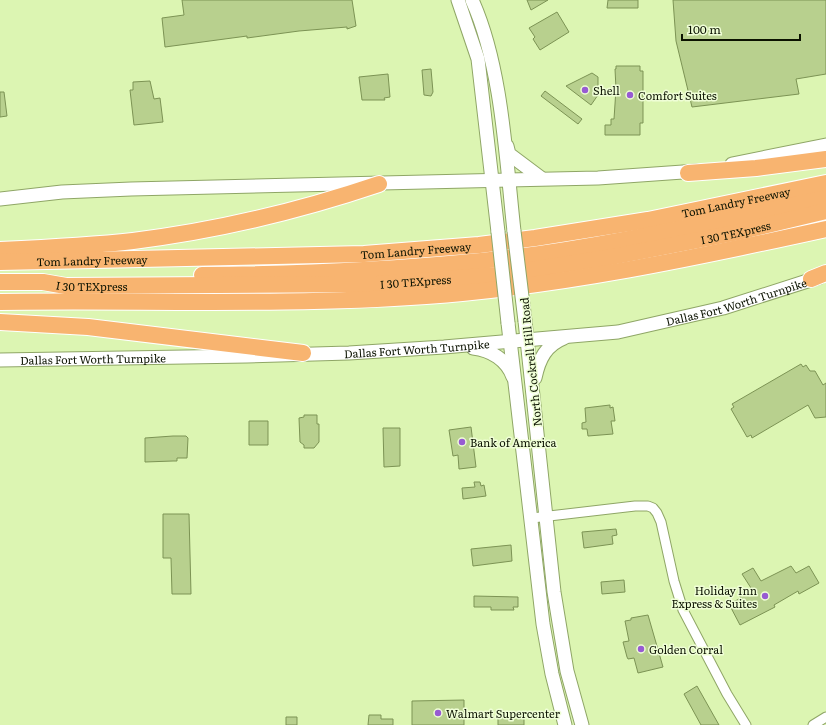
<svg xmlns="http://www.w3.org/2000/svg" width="826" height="725" viewBox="0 0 826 725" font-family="Literata,serif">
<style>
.building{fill:#b8d08e;stroke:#7c9354}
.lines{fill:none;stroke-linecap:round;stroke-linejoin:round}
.street-casing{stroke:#8fa666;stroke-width:11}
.secondary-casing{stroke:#8fa666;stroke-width:15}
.highway-casing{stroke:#fff;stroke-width:18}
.street{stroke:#fff;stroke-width:9}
.secondary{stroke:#fff;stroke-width:13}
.highway{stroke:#f8b470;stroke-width:16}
.secondary-bridge-casing{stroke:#8fa666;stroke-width:15;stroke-linecap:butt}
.secondary-bridge{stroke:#fff;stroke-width:13}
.poi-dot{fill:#975bd2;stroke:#effed6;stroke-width:1.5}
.labels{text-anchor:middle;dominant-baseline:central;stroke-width:3;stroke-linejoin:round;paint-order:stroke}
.poi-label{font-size:11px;fill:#0b1200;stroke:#effed6;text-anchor:start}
.street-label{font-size:11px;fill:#0b1200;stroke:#effed6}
</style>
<rect width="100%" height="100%" fill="#dcf5b2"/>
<path class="building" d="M182 0H352L356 26 347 29V27L299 31 247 38V36L165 47 162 18 184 15Z
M527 0H548L531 10Z
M608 0H638V8H607Z
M673 0H826V74L796 79 799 94 692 107 676 41Z
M557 12 569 32 540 50 533 39 535 37 529 28Z
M616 66H640V71H643V123H640V135H605V125H611V119H614L616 89 615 69H616Z
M431 69 433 92 431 96 424 95 422 70Z
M592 73 598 77V95L591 105 566 86Z
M388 74 390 97 384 98 385 100H362L359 77Z
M150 81 154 99 160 98 163 122 134 125 130 90H133V82Z
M545 91 582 119 578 124 541 96Z
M0 92H4L7 116 0 117Z
M801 364 803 367 806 365 810 371H815L823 385 826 383V417L815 418 808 405 752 438 751 435 747 437 731 409 734 407 732 404Z
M610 405V408L613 407 615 421H611L613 434 588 436 587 429H582V423L586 422 585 408Z
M304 415H317V424H319V442L314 448H304V445L300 442 299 418 304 417Z
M249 421H268V445H249Z
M471 427 476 467 459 469 458 455 453 456 449 430Z
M383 428H400V466L384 467Z
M173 436H186L188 438 187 458H177V461H173L145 462V438Z
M474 482H480L481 486 484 485 486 496 463 499 462 488 475 487Z
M163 514H189L191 594H172L171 558H163Z
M616 529 617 535 612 536 613 544 584 548 582 532Z
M511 545 512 561 473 566 471 549Z
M791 566 796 573 809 566 819 583 799 594 798 591 774 605 775 607 740 625 729 604 741 598 739 595 751 588 742 574 753 568 761 581Z
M624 580 625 592 602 594 601 582Z
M474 596 518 597V607H513L514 610H491V607H474Z
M648 615 663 667 638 673 634 658 628 659 627 657 623 642 629 641 625 621 631 620V618Z
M697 686 719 725H701L684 694Z
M464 700V725H412V701Z
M517 714H524V725H498V717H517Z
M369 715H381V719H393V725H368Z
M286 717H297V725H286Z"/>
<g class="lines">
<g class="street-casing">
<path id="street" d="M532 518 635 506H648L653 508 657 513 661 522 674 581 683 610 727 694 746 725
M813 725 826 717"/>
</g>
<g class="secondary-casing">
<g id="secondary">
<path d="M458 0 478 59 498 232"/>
<path d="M472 0C502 66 506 159 514 231"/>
<path d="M507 146 509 154 541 178"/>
<path d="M732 164 826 145"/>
<path d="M0 199 62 192 131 189 598 178 697 171"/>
<path d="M525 321 554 592 567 671 582 725"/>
<path d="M508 323 543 624 552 674 565 725"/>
<path d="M473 348C491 350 507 360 513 377"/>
<path id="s1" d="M0 360 247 356 349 353 444 347 618 332 723 308 820 277"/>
<path d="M535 378C539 359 546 345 564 338"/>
</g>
</g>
<g class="highway-casing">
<g id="highway">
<path d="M688 173 756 168 826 159"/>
<path d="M0 250C45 248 89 246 133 241 214 231 302 210 379 184"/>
<path id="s2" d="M0 262 364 254 479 245 535 238 648 220 826 183"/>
<path d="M202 275C315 274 428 269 540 254 636 240 731 218 826 198"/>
<path d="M811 279 826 273"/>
<path id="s3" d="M0 282H43L66 286 377 284 497 275 606 258 734 233 826 211"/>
<path d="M0 302C142 300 285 306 426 296 562 286 694 258 826 229"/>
<path d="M0 322 88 327 303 353"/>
</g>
</g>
<use href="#street" class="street"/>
<use href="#secondary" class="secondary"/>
<use href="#highway" class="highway"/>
<g class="secondary-bridge-casing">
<path id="secondary-bridge" d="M514 231 525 321
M498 232 508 323"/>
</g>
<use href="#secondary-bridge" class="secondary-bridge"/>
</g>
<g class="poi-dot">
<circle cx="585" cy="90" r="4"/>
<circle cx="630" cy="95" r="4"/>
<circle cx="462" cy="442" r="4"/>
<circle cx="765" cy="596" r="4"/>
<circle cx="641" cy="649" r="4"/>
<circle cx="438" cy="713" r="4"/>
</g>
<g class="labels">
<g class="poi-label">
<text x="593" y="90">Shell</text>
<text x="638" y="95">Comfort Suites</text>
<text x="470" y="442">Bank of America</text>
<text x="757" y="590" text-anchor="end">Holiday Inn<tspan x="757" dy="13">Express &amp; Suites</tspan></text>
<text x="649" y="649">Golden Corral</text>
<text x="446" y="713">Walmart Supercenter</text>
</g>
<g class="street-label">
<text stroke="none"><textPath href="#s2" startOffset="740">Tom Landry Freeway</textPath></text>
<text stroke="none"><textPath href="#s3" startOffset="740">I 30 TEXpress</textPath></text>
<text stroke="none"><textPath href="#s2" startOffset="416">Tom Landry Freeway</textPath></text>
<text stroke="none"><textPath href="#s2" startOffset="92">Tom Landry Freeway</textPath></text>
<text stroke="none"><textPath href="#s3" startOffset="416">I 30 TEXpress</textPath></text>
<text stroke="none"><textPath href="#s3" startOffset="92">I 30 TEXpress</textPath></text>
<text stroke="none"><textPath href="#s1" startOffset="741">Dallas Fort Worth Turnpike</textPath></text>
<text stroke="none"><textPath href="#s1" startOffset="417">Dallas Fort Worth Turnpike</textPath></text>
<text stroke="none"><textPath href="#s1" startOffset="93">Dallas Fort Worth Turnpike</textPath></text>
<text transform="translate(530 362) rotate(-96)">North Cockrell Hill Road</text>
</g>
</g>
<path d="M682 34v6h118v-6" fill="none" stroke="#0b1200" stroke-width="2"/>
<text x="688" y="34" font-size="12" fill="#0b1200" stroke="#effed6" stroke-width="3" paint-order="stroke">100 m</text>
</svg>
